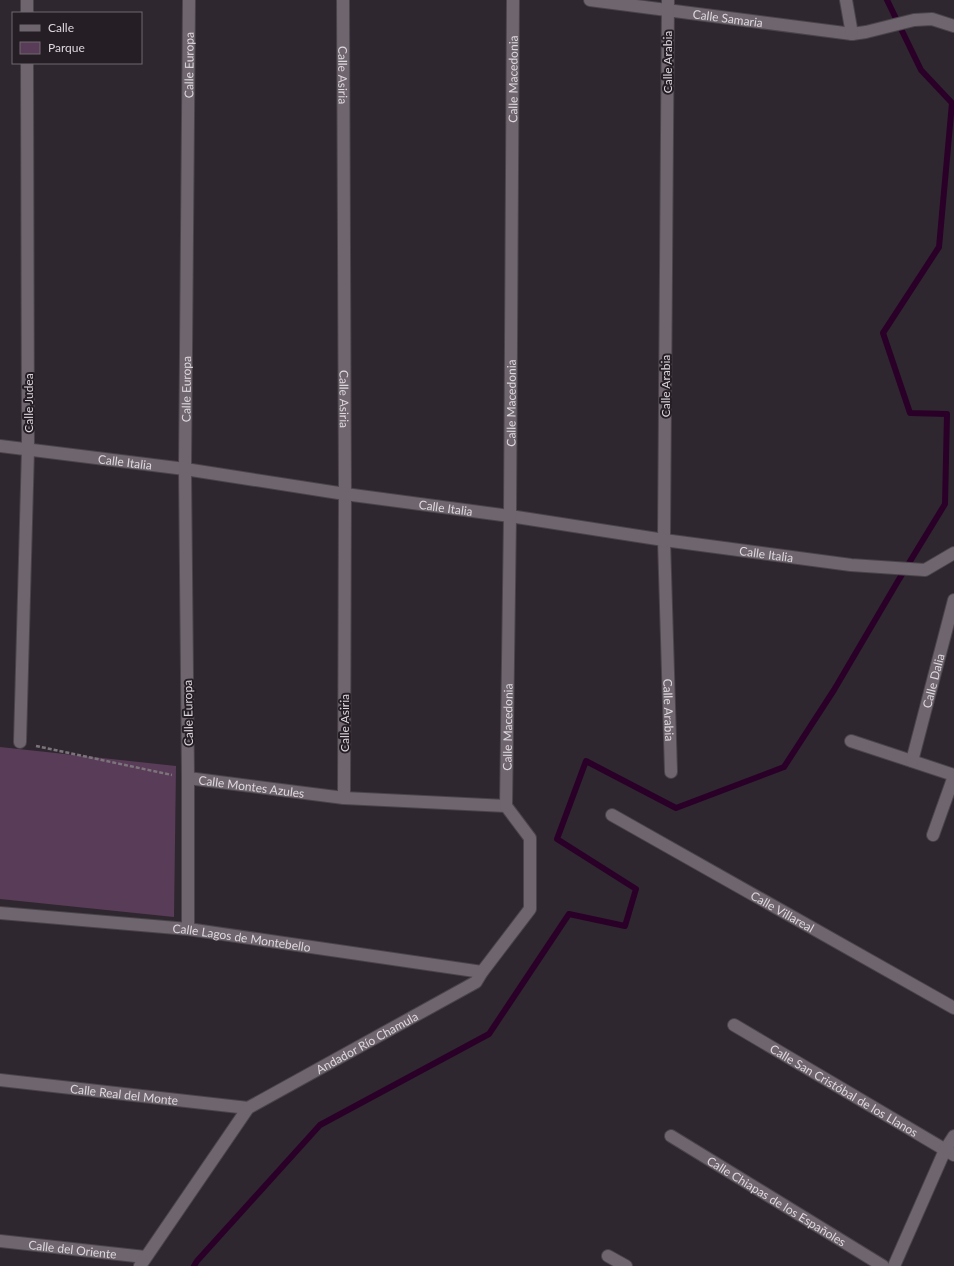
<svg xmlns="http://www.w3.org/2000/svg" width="954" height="1266" viewBox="0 0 954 1266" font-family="Lato,sans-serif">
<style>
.green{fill:#593c57}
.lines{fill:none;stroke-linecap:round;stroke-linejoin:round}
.stream{stroke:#2a0029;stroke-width:6}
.minor-casing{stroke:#4a444a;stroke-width:14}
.path{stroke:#7b757b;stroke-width:2.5;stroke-dasharray:4 2;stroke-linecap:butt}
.minor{stroke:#6f656e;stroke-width:12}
.labels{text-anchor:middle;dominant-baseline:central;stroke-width:4;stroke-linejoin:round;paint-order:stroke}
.street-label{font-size:12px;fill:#ddd8dd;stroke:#251e25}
</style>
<rect width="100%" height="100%" fill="#2f272f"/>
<path class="green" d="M0 747 176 766 174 917 0 899Z"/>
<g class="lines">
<path class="stream" d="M194 1266 197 1261 320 1125 489 1034 569 914 625 926 636 889 557 839 586 761 676 808 784 767 834 690 898 581 945 504 947 414 910 413 883 333 939 247 952 103 921 70 887 0"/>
<g class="minor-casing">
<g id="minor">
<path d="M27 0V13"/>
<path id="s1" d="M343 0 345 494 344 798"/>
<path id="s2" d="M590 0 852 34 866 32 914 20 932 19 954 26"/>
<path id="s3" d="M668 0 664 540 671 772"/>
<path d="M846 0 852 34"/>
<path id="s4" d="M0 446 185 469 345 494 510 516 664 540 851 565 925 570 954 553"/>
<path d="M851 741 954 775"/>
<path d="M20 742 28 449 27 63"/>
<path id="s5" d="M912 761 954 600"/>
<path id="s6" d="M188 778 344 798 506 806"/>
<path id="s7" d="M506 806 510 516 513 0"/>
<path id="s8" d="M612 815 954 1008"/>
<path d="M933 835 954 776"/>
<path id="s9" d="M0 913 188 929 482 972"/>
<path id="s10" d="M188 929V778L185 469 189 0"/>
<path id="s11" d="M734 1025 954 1155"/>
<path id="s12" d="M0 1080 248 1108"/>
<path id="s13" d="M671 1136 883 1266"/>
<path id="s14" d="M0 1241 145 1257"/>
<path d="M608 1256 626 1266"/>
<path id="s15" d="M140 1266 248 1108 476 982 482 972 530 909V838L506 806"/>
<path d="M894 1266 945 1150 954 1136"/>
</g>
</g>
<path class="path" d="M36 746 172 775"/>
<use href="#minor" class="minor"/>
</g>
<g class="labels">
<g class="street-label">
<text stroke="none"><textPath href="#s2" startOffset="139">Calle Samaria</textPath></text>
<text transform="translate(667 62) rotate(-90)">Calle Arabia</text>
<text stroke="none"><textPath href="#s10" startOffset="864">Calle Europa</textPath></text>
<text stroke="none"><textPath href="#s1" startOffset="75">Calle Asiria</textPath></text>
<text stroke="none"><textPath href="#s7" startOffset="727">Calle Macedonia</textPath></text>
<text transform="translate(665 386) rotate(-90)">Calle Arabia</text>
<text stroke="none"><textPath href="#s10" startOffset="540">Calle Europa</textPath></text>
<text stroke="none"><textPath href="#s1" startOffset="399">Calle Asiria</textPath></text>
<text transform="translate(28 403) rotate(-90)">Calle Judea</text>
<text stroke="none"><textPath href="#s7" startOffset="403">Calle Macedonia</textPath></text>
<text stroke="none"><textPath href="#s4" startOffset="126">Calle Italia</textPath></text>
<text stroke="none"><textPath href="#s4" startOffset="450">Calle Italia</textPath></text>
<text stroke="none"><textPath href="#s4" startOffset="774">Calle Italia</textPath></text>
<text stroke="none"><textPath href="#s5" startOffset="83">Calle Dalia</textPath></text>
<text stroke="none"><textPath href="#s3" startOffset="710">Calle Arabia</textPath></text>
<text transform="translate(188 713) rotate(-91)">Calle Europa</text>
<text transform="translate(344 723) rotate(-90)">Calle Asiria</text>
<text stroke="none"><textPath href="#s7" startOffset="79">Calle Macedonia</textPath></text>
<text stroke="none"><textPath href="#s6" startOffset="64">Calle Montes Azules</textPath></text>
<text stroke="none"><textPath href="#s8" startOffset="196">Calle Villareal</textPath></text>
<text stroke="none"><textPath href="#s9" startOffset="243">Calle Lagos de Montebello</textPath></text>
<text stroke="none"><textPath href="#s15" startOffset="327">Andador Río Chamula</textPath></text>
<text stroke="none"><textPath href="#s11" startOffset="128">Calle San Cristóbal de los Llanos</textPath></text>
<text stroke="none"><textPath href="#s12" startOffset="125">Calle Real del Monte</textPath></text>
<text stroke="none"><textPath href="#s13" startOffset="124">Calle Chiapas de los Españoles</textPath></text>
<text stroke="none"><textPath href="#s14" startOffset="73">Calle del Oriente</textPath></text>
</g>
</g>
<rect x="12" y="12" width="130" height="52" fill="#251e25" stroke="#6f686f"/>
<rect x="20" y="25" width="20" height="6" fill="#6f656e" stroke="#6f686f"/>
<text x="48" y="32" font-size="12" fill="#ddd8dd">Calle</text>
<rect x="20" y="42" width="20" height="12" fill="#593c57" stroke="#6f686f"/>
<text x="48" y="52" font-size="12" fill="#ddd8dd">Parque</text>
</svg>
